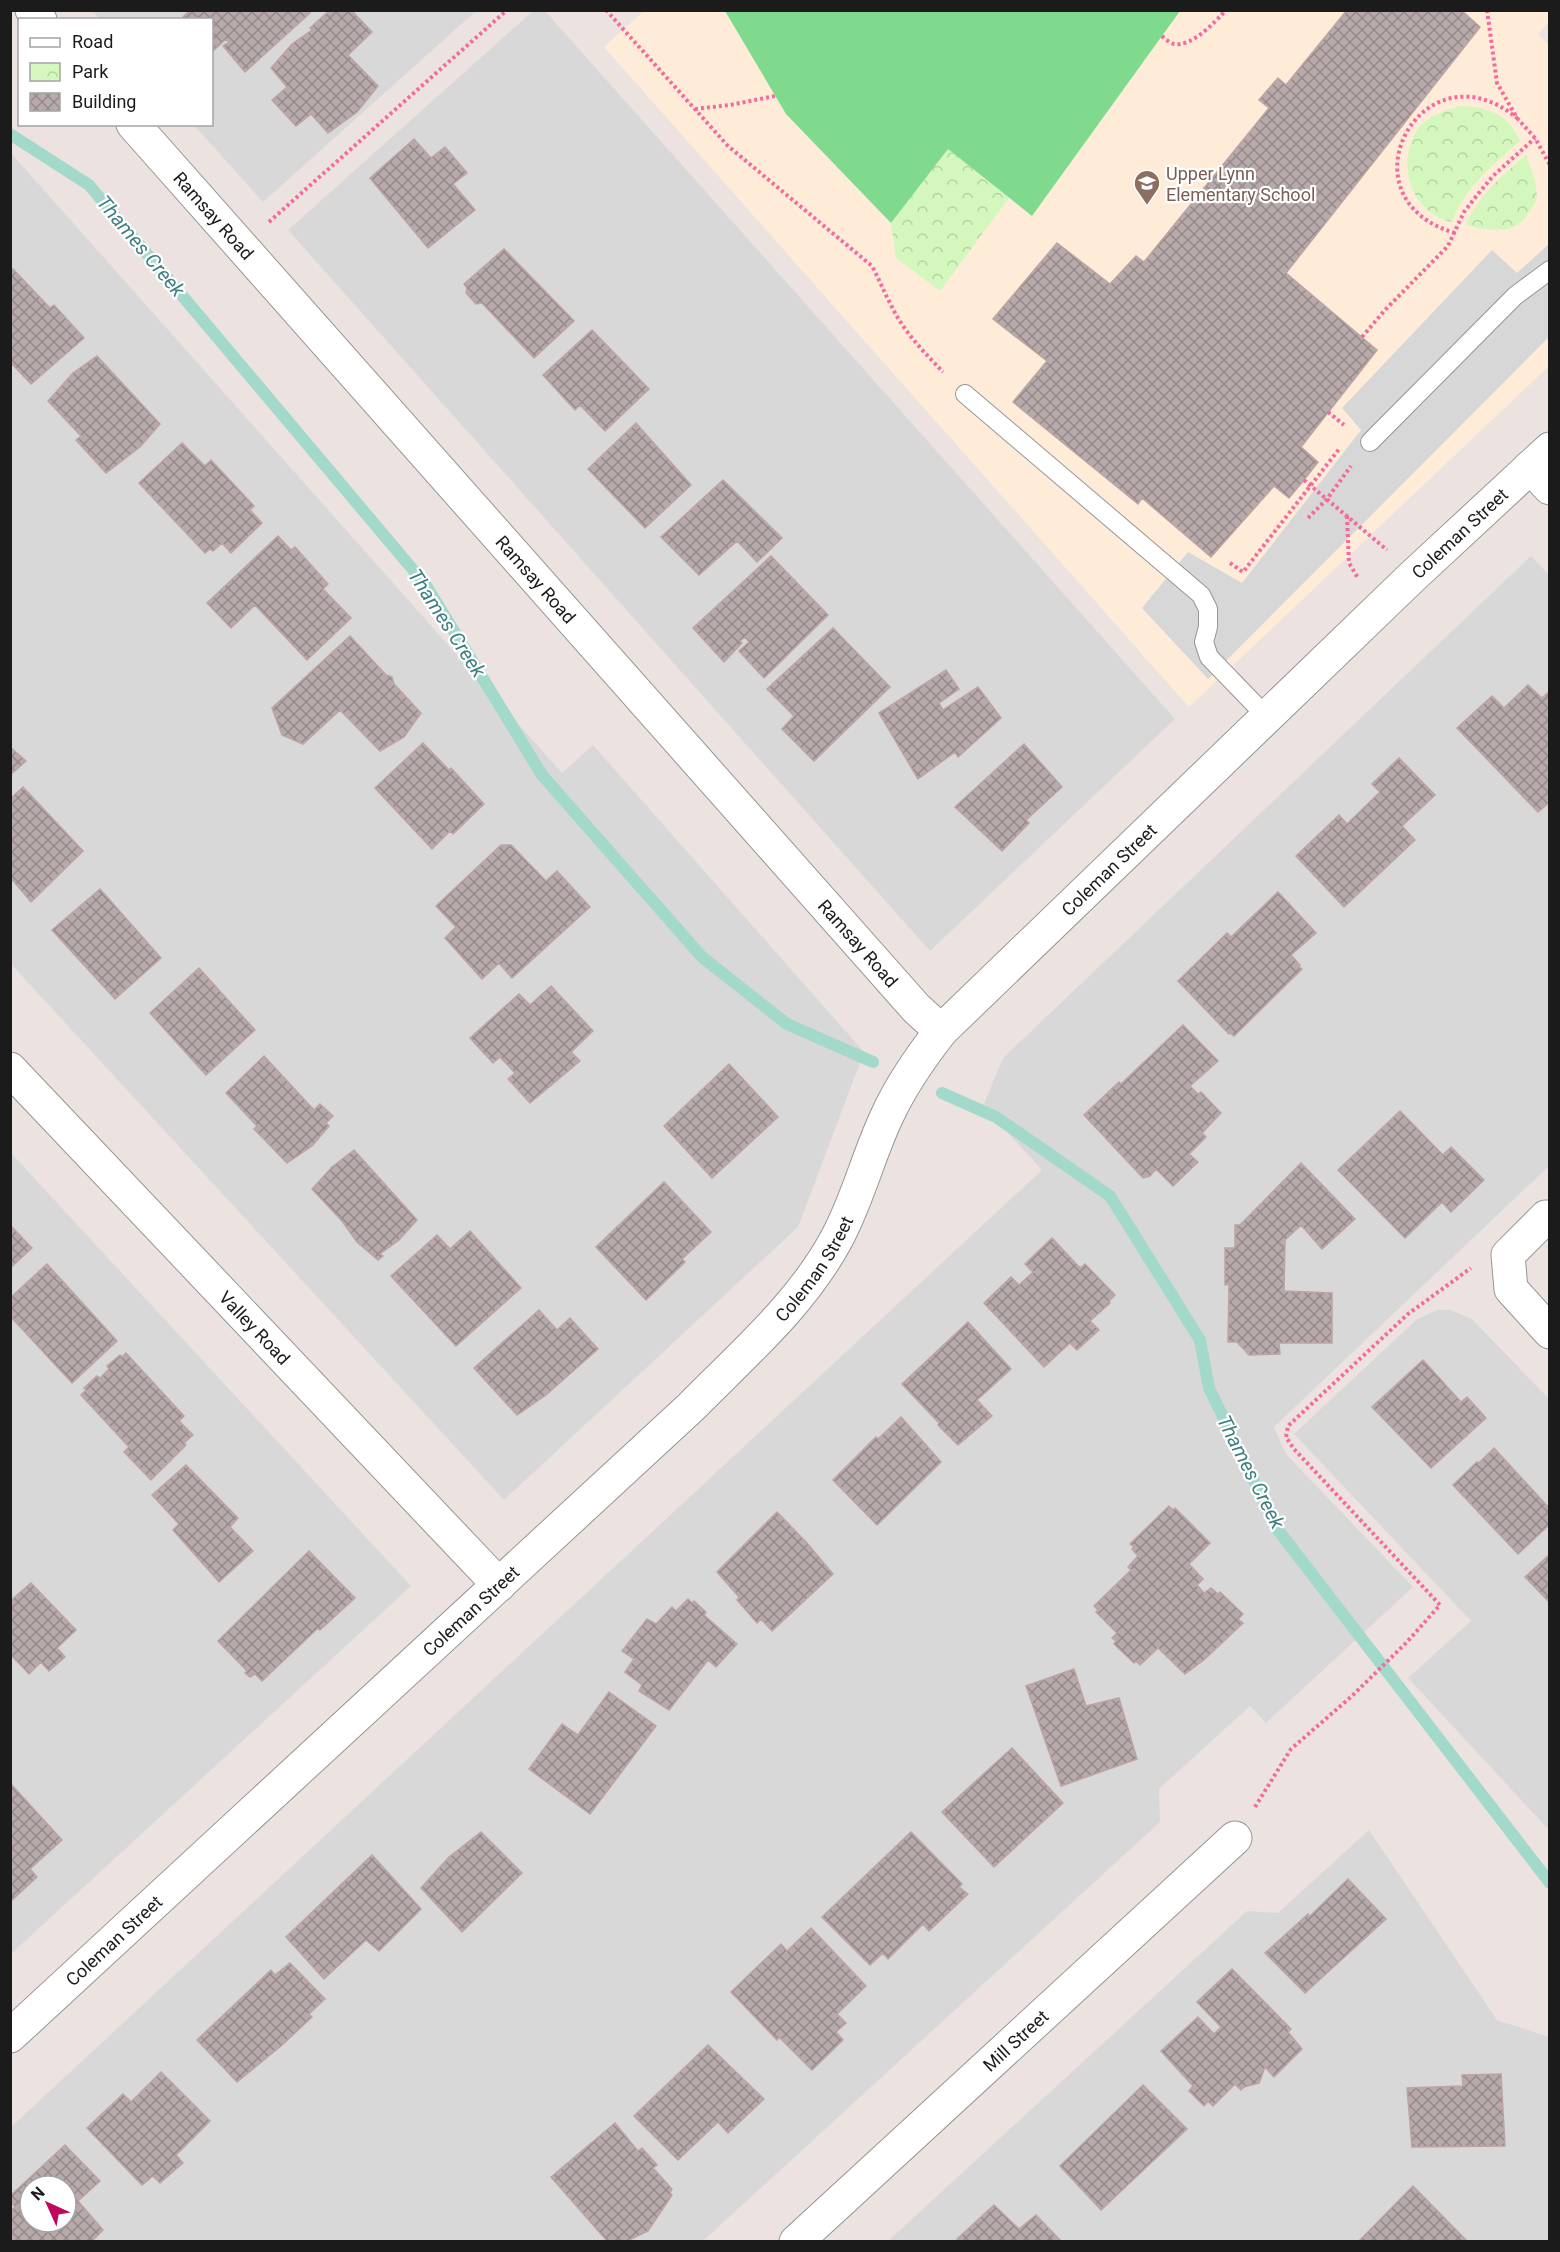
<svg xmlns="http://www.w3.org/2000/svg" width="1560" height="2252" viewBox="0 0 1560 2252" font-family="Roboto,sans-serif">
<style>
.residential{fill:#d9d8d8;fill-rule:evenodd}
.education{fill:#feecd8}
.park{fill:url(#park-crowns)}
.pitch{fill:#80da8d}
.parking{fill:#d7d7d7}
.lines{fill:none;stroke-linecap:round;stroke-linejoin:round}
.stream{stroke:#a2d9cb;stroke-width:12}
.building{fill:url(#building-cross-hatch);stroke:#bda4a4;stroke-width:1.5;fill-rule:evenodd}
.lane-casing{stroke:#959595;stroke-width:20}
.street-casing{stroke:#959595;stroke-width:35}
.path{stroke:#f46a9d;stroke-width:4;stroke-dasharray:3 3;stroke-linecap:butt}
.lane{stroke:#fff;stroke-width:18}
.street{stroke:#fff;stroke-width:33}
.labels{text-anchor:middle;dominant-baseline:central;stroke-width:4.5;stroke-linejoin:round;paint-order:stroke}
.education-label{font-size:18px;fill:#785e54;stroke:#fff;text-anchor:start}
.street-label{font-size:18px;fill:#1b1b1b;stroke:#fff}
.water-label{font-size:20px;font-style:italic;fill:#3d7e81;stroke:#fff}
</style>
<defs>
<pattern id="park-crowns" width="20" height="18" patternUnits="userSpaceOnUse" patternTransform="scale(1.5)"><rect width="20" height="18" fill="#d4f7bd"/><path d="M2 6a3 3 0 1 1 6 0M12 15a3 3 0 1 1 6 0" fill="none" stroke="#b5d3a2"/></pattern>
<pattern id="building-cross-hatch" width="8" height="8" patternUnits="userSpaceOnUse" patternTransform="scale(1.5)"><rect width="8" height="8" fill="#b8aaab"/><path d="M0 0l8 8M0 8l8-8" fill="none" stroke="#958a8a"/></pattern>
</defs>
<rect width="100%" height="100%" fill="#ece3e0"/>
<path class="residential" d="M92 11H476L263 202 194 125 212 124V20L100 19Z
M533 11H545L1175 719 930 951 288 230Z
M10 152 562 773 593 745 864 1052 798 1227 504 1500 11 964Z
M1531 556 1550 576 1549 1166 1274 1427 1286 1454 1413 1587 1266 1723 1250 1706 1159 1789 1160 1822 703 2241 11 2242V2127L1042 1170 983 1106 1003 1058ZM30 2186H66V2222H30Z
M11 1153 411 1586 11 1954Z
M1437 1310H1451L1472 1319 1549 1399V1830L1408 1678 1471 1621 1294 1434 1416 1320Z
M1369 1830 1497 2020 1549 2037V2241L887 2242 1247 1911 1278 1913Z"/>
<path class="education" d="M645 10 1549 11V22L1538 34 1550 46 1549 366 1189 707 604 47Z"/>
<path class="park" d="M1460 106C1488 107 1508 114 1520 141 1494 164 1463 189 1452 222 1409 213 1393 157 1422 124 1432 114 1447 110 1460 106Z
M948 149 1009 198 940 291 896 258 891 223Z
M1526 155C1531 169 1539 185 1536 200 1535 204 1531 209 1529 212 1516 236 1488 231 1466 225 1478 197 1502 175 1526 155Z"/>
<path class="pitch" d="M725 11H1180L1032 216 948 149 891 223 786 114Z"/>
<path class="parking" d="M1549 244V337L1208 679 1142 608 1188 552 1242 583 1361 430 1342 408 1492 250 1517 273Z"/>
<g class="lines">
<path class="stream" d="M10 134 89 185 425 584 542 775 702 957 787 1024 873 1062
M942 1093 996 1117 1110 1196 1200 1340 1209 1388 1278 1530 1550 1883"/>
</g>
<path class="building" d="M190 10H307L310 13 245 72 223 46 229 42 226 39 212 52V20H180Z
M330 10H351L372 32 348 55 378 86 357 112 328 133 311 114 296 126 272 100 287 87 271 68 292 44 312 30 310 28Z
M1347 10H1461L1480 27 1286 273 1377 350 1301 447 1318 462 1304 480 1289 498 1274 486 1211 557 1142 498 1138 504 1013 402 1047 361 993 319 1057 243 1110 284 1136 256 1144 262 1269 108 1259 100 1278 78 1286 85Z
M414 139 431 158 445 147 467 173 453 184 475 210 428 248 370 178Z
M504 249 574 321 534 358 482 303 476 304 466 293 467 288 464 284Z
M13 269 50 308 54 305 84 338 31 384 10 362V271Z
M592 330 649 389 605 431 580 405 575 410 543 375Z
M97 356 160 424 140 447 106 473 76 440 81 436 48 401 73 373Z
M636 423 691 485 645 528 588 469Z
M182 443 205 466 211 460 254 506 250 510 262 523 231 553 222 543 213 551 210 549 205 553 139 483Z
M723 480 782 538 757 562 737 541 699 575 661 537Z
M278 536 291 550 295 547 328 584 323 589 351 618 307 660 255 605 231 628 207 603Z
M771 556 828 615 764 678 739 651 749 642 745 637 740 641 742 643 724 662 693 628Z
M833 628 890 687 814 761 782 729 794 716 767 689Z
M350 636 386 675 392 677 394 684 421 713 404 737 380 751 340 710 303 744 282 735 272 708Z
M946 670 959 689 939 703 943 710 978 687 1001 718 958 757 955 752 918 779 879 713Z
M1528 685 1542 698 1550 691V802L1538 812 1457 728 1492 696 1504 708Z
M423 743 449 770 451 768 484 804 453 834 450 831 432 849 375 788Z
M1024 744 1062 787 1026 820 1029 823 1002 851 955 807Z
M10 747 26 761 10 775Z
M1399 758 1435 795 1402 826 1415 840 1344 907 1296 856 1339 815 1347 824 1380 792 1372 784Z
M23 787 83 851 31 902 10 877V799Z
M501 845H511L546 881 557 871 590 907 512 978 499 963 482 979 445 938 456 927 436 906Z
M100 889 161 958 115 999 52 930Z
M1278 892 1316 933 1291 955 1300 965 1299 967 1302 969 1234 1036 1230 1033 1229 1034 1178 981 1227 933 1231 937Z
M199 968 255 1030 206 1075 150 1013Z
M551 986 593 1031 571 1052 580 1061 530 1103 508 1079 515 1073 500 1057 493 1063 470 1038 519 994 530 1005Z
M1183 1025 1218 1061 1190 1086 1198 1094 1201 1092 1221 1113 1202 1133 1206 1137 1189 1154 1198 1162 1173 1186 1156 1169 1150 1176 1143 1178 1084 1115 1119 1082 1121 1084Z
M264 1056 314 1110 320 1104 333 1116 326 1123 329 1126 312 1146 287 1163 254 1129 257 1126 226 1093Z
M729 1064 778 1117 712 1178 664 1126Z
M1400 1111 1443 1155 1451 1147 1484 1180 1451 1212 1442 1202 1405 1238 1338 1170Z
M354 1150 417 1220 399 1240 380 1254 383 1256 378 1260 357 1242 342 1221 312 1189 332 1167Z
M1301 1163 1355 1219 1322 1249 1301 1225 1285 1240 1284 1291 1332 1293V1343H1279L1280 1354 1249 1355 1237 1342H1228L1229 1284 1225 1285V1248H1235V1225H1240Z
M664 1182 711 1232 682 1259 685 1262 646 1300 596 1247Z
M10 1225 32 1248 10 1268Z
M470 1231 521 1288 456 1346 391 1276 437 1235 450 1249Z
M1052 1238 1080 1268 1085 1264 1115 1295 1109 1301 1110 1303 1090 1321 1099 1330 1077 1350 1070 1343 1044 1367 984 1303 1011 1277 1019 1285 1033 1272 1025 1264Z
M47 1264 117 1341 72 1383 10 1316V1298Z
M539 1310 557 1330 570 1318 598 1349 546 1395 517 1415 474 1368Z
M968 1322 1011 1369 977 1400 992 1416 958 1445 938 1425 939 1423 902 1384Z
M126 1353 184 1416 179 1421 193 1435 184 1443 186 1445 151 1480 124 1452 129 1447 81 1395 86 1390 84 1388 97 1376 100 1378 109 1369 107 1366 120 1355 122 1357Z
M1423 1360 1461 1402 1467 1397 1486 1418 1431 1468 1372 1407Z
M901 1417 941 1462 877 1525 833 1480 876 1437 878 1439Z
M1494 1448 1550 1509V1524L1518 1554 1453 1485 1477 1462 1479 1463Z
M186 1465 238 1518 230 1527 253 1551 219 1582 173 1530 179 1524 152 1495Z
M1169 1506 1173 1510 1175 1508 1210 1543 1189 1564 1203 1579 1197 1585 1204 1593 1211 1588 1218 1594 1220 1592 1243 1614 1238 1619 1243 1623 1205 1659 1185 1674 1158 1648 1140 1665 1136 1661 1134 1663 1114 1644 1116 1641 1112 1638 1117 1633 1096 1612 1098 1610 1094 1606 1131 1570 1128 1567 1138 1556 1132 1549 1134 1547 1130 1544Z
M777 1512 807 1543 833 1574 772 1631 761 1619 757 1623 737 1600 739 1597 717 1572Z
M309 1551 355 1598 320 1630 318 1628 262 1681 255 1674 250 1677 245 1673 247 1671 218 1641Z
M1550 1554V1603L1525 1577Z
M31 1583 76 1630 57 1648 65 1657 49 1671 41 1662 29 1674 10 1654V1601Z
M688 1599 692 1603 694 1601 706 1612 704 1615 737 1644 716 1667 708 1660 669 1710 639 1691 642 1685 625 1672 634 1659 622 1651 647 1619 656 1624 672 1607 676 1611Z
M1074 1669 1086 1706 1119 1698 1137 1759 1061 1786 1026 1686Z
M609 1692 656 1726 590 1814 529 1769 562 1724 578 1735Z
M1012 1748 1063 1803 994 1867 942 1812Z
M10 1783 62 1840 30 1869 37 1877 11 1901Z
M481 1832 522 1873 462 1932 421 1888 449 1857Z
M911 1832 962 1884 959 1887 968 1894 929 1931 923 1924 888 1959 883 1953 870 1965 822 1917Z
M372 1855 421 1909 379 1951 366 1940 324 1979 286 1937Z
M1348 1879 1386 1919 1305 1993 1265 1953 1308 1914 1309 1917Z
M811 1928 866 1986 837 2014 846 2023 836 2032 843 2040 812 2070 779 2037 777 2040 731 1992 781 1944 787 1951Z
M290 1963 325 1999 309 2014 312 2017 281 2046 237 2082 197 2040 271 1970 275 1975Z
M1232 1969 1291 2029 1288 2032 1302 2049 1274 2077 1265 2067 1259 2083 1244 2087 1241 2090 1235 2084 1213 2106 1208 2101 1204 2106 1189 2091 1193 2086 1161 2051 1198 2017 1214 2034 1221 2027 1197 2002Z
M708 2045 764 2099 728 2133 718 2122 678 2160 634 2116Z
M161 2072 210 2121 176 2155 183 2163 160 2183 153 2176 142 2185 87 2128 123 2094 131 2102Z
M1501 2074 1505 2146 1412 2147 1407 2088 1463 2086 1462 2075Z
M1143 2085 1187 2129 1101 2210 1060 2166Z
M615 2123 638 2151 642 2148 657 2165 653 2168 672 2189 670 2193 672 2195 648 2231 625 2242H608L551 2177Z
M65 2145 100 2181 78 2201 103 2230 91 2242H10V2211L15 2207 10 2201V2196ZM30 2186H66V2222H30Z
M1413 2186 1467 2241 1358 2242Z
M994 2205 1019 2229 1036 2215 1062 2242H959L957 2239Z"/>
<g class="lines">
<g class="lane-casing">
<path id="lane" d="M965 394 1201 595 1208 609V627L1204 642 1209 657 1267 717
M1370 442 1515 296 1550 270"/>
</g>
<g class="street-casing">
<g id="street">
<path d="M32 10 40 20"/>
<path id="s1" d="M133 124 916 1008 941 1031"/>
<path d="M1530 467 1550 488"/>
<path id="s2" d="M10 1069 499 1585"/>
<path d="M1546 1217 1508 1255 1511 1289 1550 1332"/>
<path id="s3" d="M10 2036 691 1407C742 1355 802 1304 837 1238 858 1199 868 1156 887 1116 901 1085 920 1058 941 1031L1412 577 1550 449"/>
<path id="s4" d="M796 2242 1235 1838"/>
</g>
</g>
<path class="path" d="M606 10 728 146 872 266C879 279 884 292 891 305 903 331 924 352 943 372
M1487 10 1497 83 1517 118 1535 138 1550 165
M1162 36C1165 39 1170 43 1174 44 1192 47 1215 22 1226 10
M695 109 730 105 775 96
M269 222 507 10
M1455 233C1336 198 1423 40 1517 118
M1362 337 1385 310 1448 246 1464 212 1478 194 1493 176 1535 138
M1328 412 1344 425
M1304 480 1387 550
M1347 516 1349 563 1358 578
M1308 518 1327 499 1351 466
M1230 563 1243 572 1340 448
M1255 1807 1291 1749 1352 1696 1407 1642 1440 1605 1294 1449 1286 1437 1288 1426 1408 1314 1471 1268"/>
<use href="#lane" class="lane"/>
<use href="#street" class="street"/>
</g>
<defs>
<g id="school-pin" transform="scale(1.35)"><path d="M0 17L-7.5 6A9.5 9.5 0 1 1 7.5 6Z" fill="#8d6e63" stroke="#fff"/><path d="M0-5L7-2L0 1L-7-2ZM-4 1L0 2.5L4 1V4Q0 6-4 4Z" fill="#fff"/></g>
</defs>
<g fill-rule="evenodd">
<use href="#school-pin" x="1147" y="183"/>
</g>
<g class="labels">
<g class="education-label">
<text x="1166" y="173">Upper Lynn<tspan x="1166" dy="21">Elementary School</tspan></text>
</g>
<g class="street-label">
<text stroke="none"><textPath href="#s1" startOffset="122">Ramsay Road</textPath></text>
<text stroke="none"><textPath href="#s3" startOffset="2103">Coleman Street</textPath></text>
<text stroke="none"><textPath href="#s1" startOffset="608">Ramsay Road</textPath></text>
<text stroke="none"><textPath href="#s3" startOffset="1617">Coleman Street</textPath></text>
<text stroke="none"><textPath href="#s1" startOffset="1094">Ramsay Road</textPath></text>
<text stroke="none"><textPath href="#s3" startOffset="1113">Coleman Street</textPath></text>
<text stroke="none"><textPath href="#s2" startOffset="356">Valley Road</textPath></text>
<text stroke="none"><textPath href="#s3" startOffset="627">Coleman Street</textPath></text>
<text stroke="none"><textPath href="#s3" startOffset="141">Coleman Street</textPath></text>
<text stroke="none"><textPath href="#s4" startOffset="298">Mill Street</textPath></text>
</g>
<g class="water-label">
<text transform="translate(141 246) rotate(50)">Thames Creek</text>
<text transform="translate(447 623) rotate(57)">Thames Creek</text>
<text transform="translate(1251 1472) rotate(63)">Thames Creek</text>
</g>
</g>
<rect width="1560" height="2252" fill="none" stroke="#1b1b1b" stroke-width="24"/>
<rect x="18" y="18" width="195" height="108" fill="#ffffff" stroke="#a4a4a4" stroke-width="1.5"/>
<rect x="30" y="38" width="30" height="9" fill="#ffffff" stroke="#a4a4a4" stroke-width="1.5"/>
<text x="72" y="48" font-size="18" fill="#1b1b1b">Road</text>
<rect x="30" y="63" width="30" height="18" fill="url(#park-crowns)" stroke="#a4a4a4" stroke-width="1.5"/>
<text x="72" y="78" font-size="18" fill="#1b1b1b">Park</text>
<rect x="30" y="93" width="30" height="18" fill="url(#building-cross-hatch)" stroke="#a4a4a4" stroke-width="1.5"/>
<text x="72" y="108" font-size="18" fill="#1b1b1b">Building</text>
<g transform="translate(48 2204) rotate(315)"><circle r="28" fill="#ffffff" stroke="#a4a4a4" stroke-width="1.5"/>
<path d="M0-4.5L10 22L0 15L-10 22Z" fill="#bf075e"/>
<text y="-9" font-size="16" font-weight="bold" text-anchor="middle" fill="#1b1b1b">N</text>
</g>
</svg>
